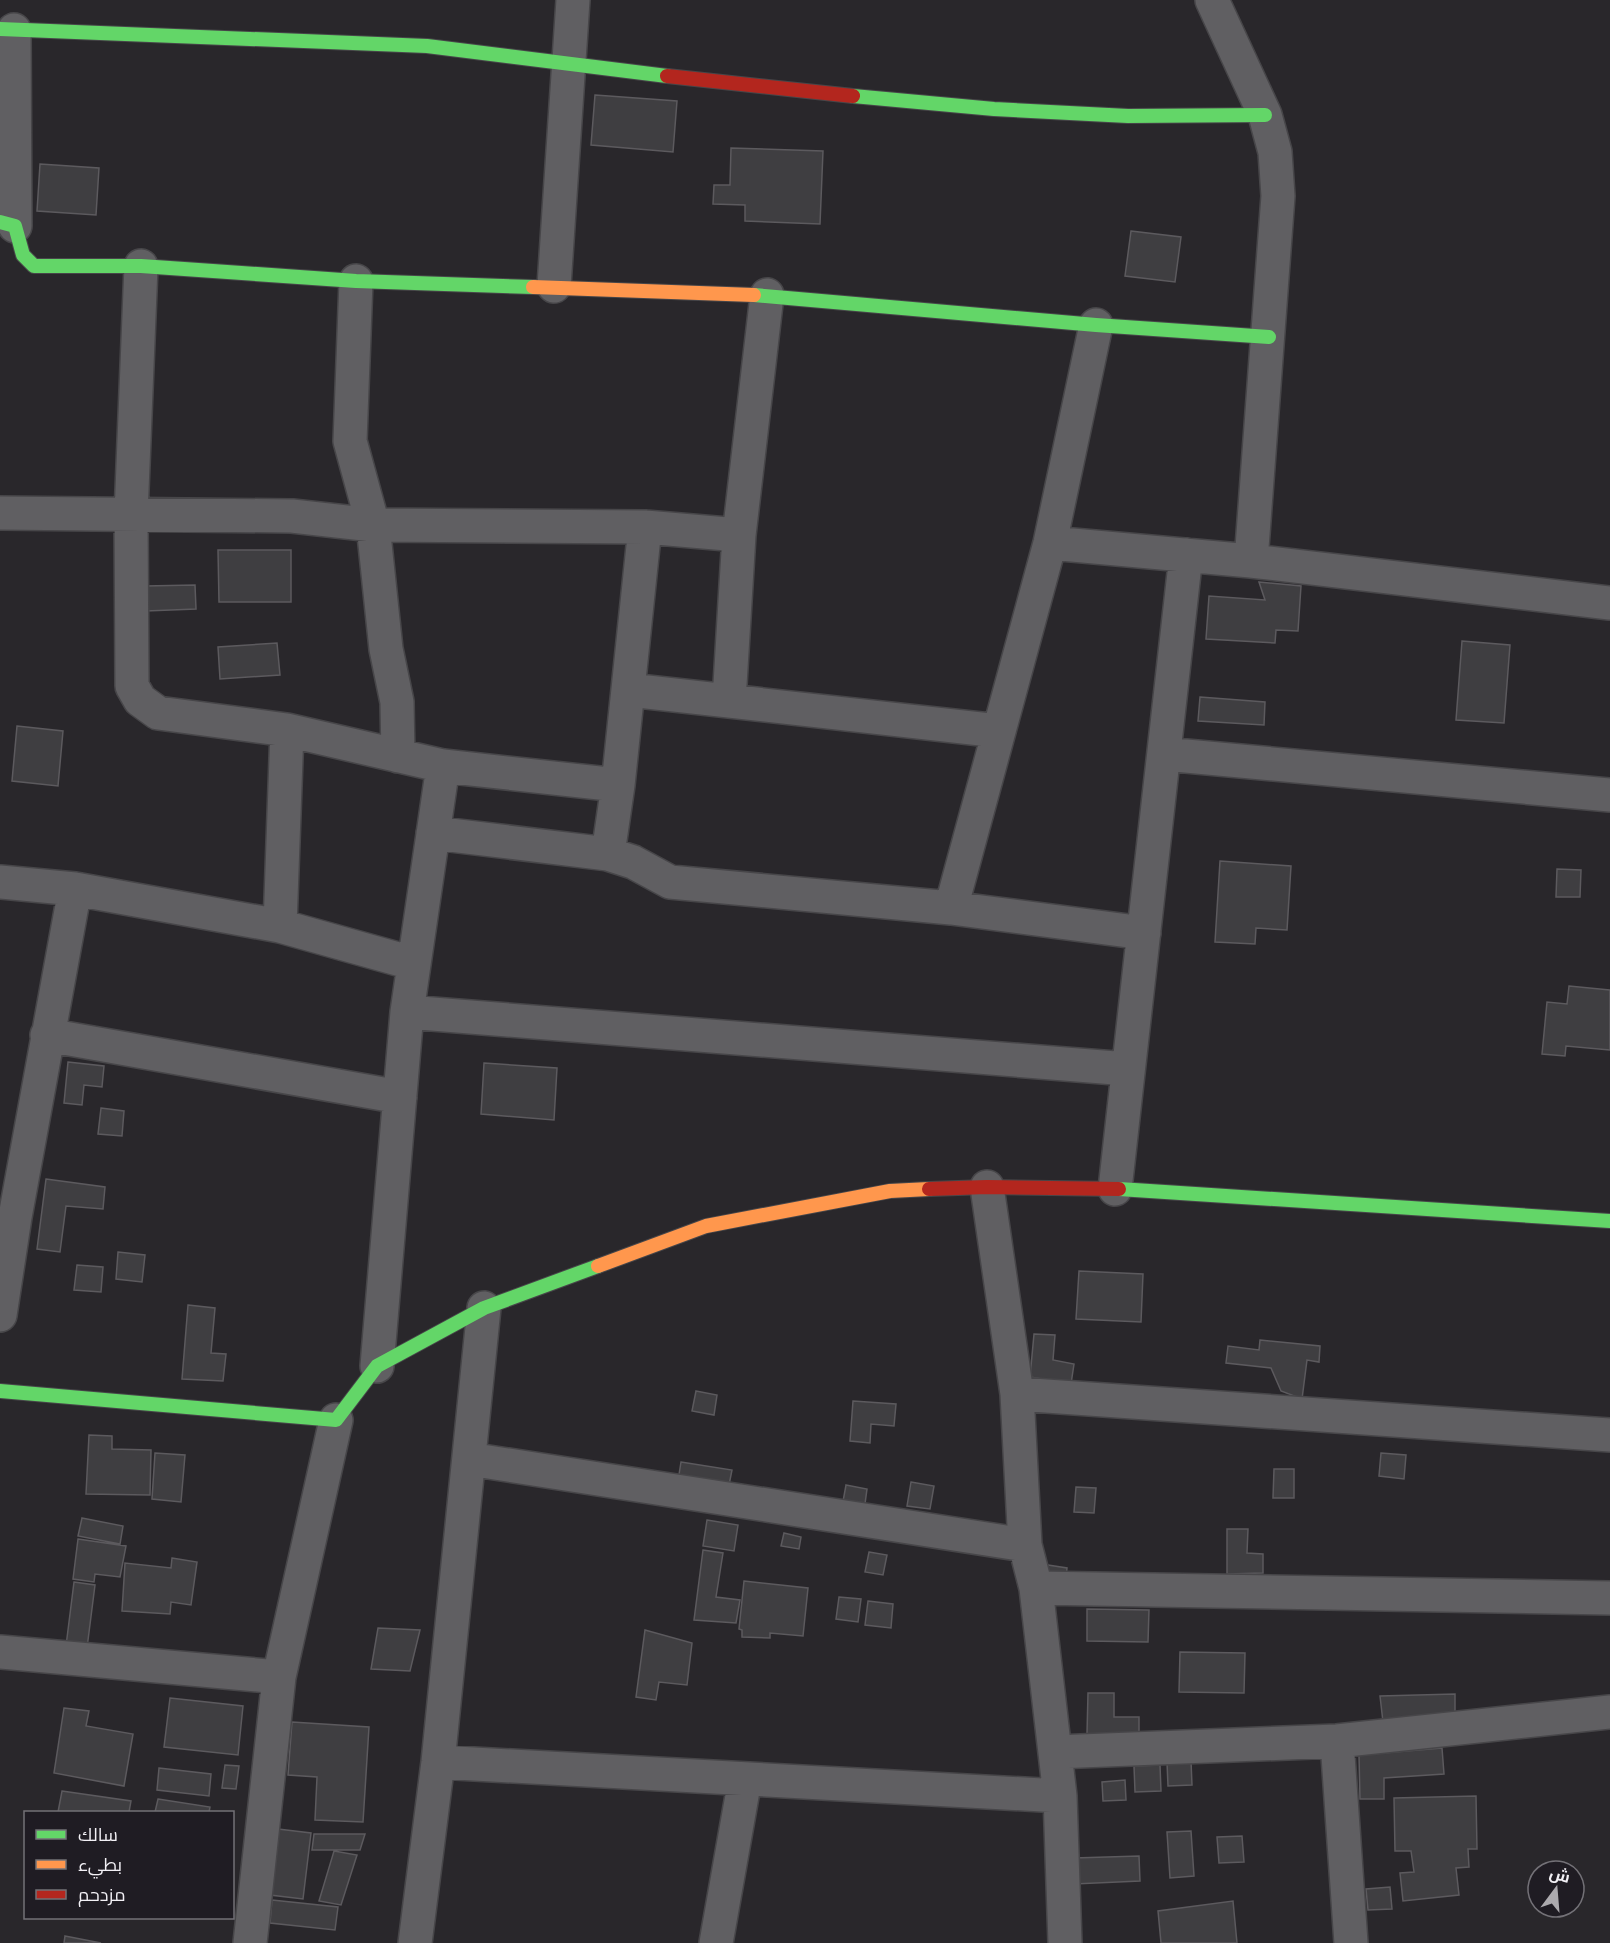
<svg xmlns="http://www.w3.org/2000/svg" width="1610" height="1943" viewBox="0 0 1610 1943" font-family="Commissioner,Cairo,sans-serif">
<style>
.building{fill:#3f3e41;stroke:#5c5a5e;stroke-width:1.5}
.lines{fill:none;stroke-linecap:round;stroke-linejoin:round}
.street-casing{stroke:#474649;stroke-width:36}
.fast-casing{stroke:#474649;stroke-width:16}
.slow-casing{stroke:#474649;stroke-width:16}
.jam-casing{stroke:#474649;stroke-width:16}
.street{stroke:#605f62;stroke-width:33}
.fast{stroke:#63d668;stroke-width:14}
.slow{stroke:#ff974d;stroke-width:14}
.jam{stroke:#b3261e;stroke-width:14}
</style>
<rect width="100%" height="100%" fill="#29272b"/>
<path class="building" d="M595 95 677 101 673 152 591 145Z
M731 148 823 151 820 224 745 221V205L713 204 714 185H730Z
M40 164 99 168 96 215 37 211Z
M1131 231 1181 237 1175 282 1125 276Z
M218 550H291V602H219Z
M1259 582 1301 586 1298 631 1276 630 1275 643 1206 639 1209 596 1265 600Z
M195 585 196 609 146 611 145 586Z
M1462 641 1510 645 1504 723 1456 720Z
M277 643 280 675 220 679 218 647Z
M1200 697 1265 702 1264 725 1198 721Z
M17 726 63 731 58 786 12 781Z
M1220 861 1291 866 1287 930 1256 928 1255 944 1215 942Z
M1557 869 1581 870 1580 897H1556Z
M1569 986 1610 990V1050L1566 1046 1565 1056 1542 1054 1547 1002 1567 1004Z
M68 1062 104 1066 102 1087 84 1085 82 1105 64 1103Z
M484 1063 557 1068 554 1120 481 1114Z
M101 1108 124 1111 122 1136 98 1134Z
M46 1179 105 1187 103 1209 66 1206 60 1252 37 1249Z
M118 1252 145 1255 142 1282 116 1279Z
M77 1265 103 1267 101 1292 74 1290Z
M1079 1271 1143 1274 1141 1322 1076 1319Z
M188 1305 215 1308 211 1353 226 1354 223 1381 182 1379Z
M1034 1334 1055 1335 1053 1360 1074 1364 1071 1384 1030 1377Z
M1260 1340 1320 1346 1319 1362 1307 1360 1302 1399 1281 1391 1271 1368 1226 1363 1228 1346 1259 1350Z
M696 1391 717 1395 714 1415 692 1411Z
M853 1401 896 1404 894 1426 871 1424 870 1443 850 1441Z
M89 1435 112 1436V1449L151 1450 150 1495 86 1494Z
M155 1453 185 1455 181 1502 152 1499Z
M1381 1453 1406 1455 1404 1479 1379 1476Z
M681 1462 732 1470 728 1490 678 1481Z
M1274 1469H1294V1498H1273Z
M911 1482 934 1486 930 1509 907 1506Z
M846 1485 867 1489 864 1511 842 1507Z
M1076 1487 1096 1488 1094 1513 1074 1512Z
M82 1518 123 1526 120 1544 78 1536Z
M707 1520 738 1525 734 1551 703 1546Z
M1227 1529H1248L1247 1553 1263 1554V1573L1227 1574Z
M784 1533 801 1537 799 1549 781 1546Z
M78 1539 126 1546 120 1577 95 1574 94 1582 73 1579Z
M703 1550 723 1553 716 1597 740 1600 736 1623 694 1620Z
M869 1552 887 1555 883 1575 865 1572Z
M172 1558 197 1562 191 1605 171 1602 170 1614 122 1611 125 1563 171 1568Z
M1048 1565 1067 1568 1065 1588 1046 1585Z
M744 1581 808 1588 803 1636 770 1633V1638L742 1637V1630L739 1629Z
M74 1582 95 1585 87 1648 66 1646Z
M839 1597 861 1599 858 1622 836 1619Z
M868 1601 893 1604 891 1628 865 1625Z
M1087 1609 1149 1610 1148 1642 1087 1641Z
M378 1628 420 1630 410 1671 371 1669Z
M645 1630 692 1643 687 1685 659 1682 656 1700 636 1697Z
M1180 1652 1245 1653 1244 1693 1179 1692Z
M1088 1693H1114V1717H1139V1734H1087Z
M1455 1694V1716L1383 1722 1380 1696Z
M170 1698 243 1706 238 1755 164 1747Z
M64 1708 89 1711 86 1726 133 1734 124 1786 54 1773Z
M292 1722 369 1727 363 1822 315 1820 317 1777 288 1775Z
M1442 1748 1444 1774 1384 1778V1799H1360L1359 1755Z
M1191 1761 1192 1785 1168 1786 1167 1762Z
M225 1765 239 1766 236 1789 222 1788Z
M1160 1765 1161 1791 1135 1792 1134 1766Z
M159 1768 211 1774 209 1796 157 1790Z
M1125 1780 1126 1800 1103 1801 1102 1782Z
M62 1791 131 1801 129 1812H58Z
M1476 1796 1477 1849H1468L1469 1867 1456 1868 1459 1895 1403 1901 1400 1873 1414 1872 1411 1851H1395L1394 1798Z
M158 1799 210 1807 209 1812H155Z
M278 1829 311 1833 303 1899 270 1895Z
M1191 1831 1194 1876 1170 1878 1167 1832Z
M314 1834H365L360 1850H312Z
M1242 1836 1244 1862 1219 1863 1217 1837Z
M334 1851 357 1855 341 1905 319 1901Z
M1139 1856 1140 1881 1074 1884V1858Z
M1390 1887 1392 1909 1368 1910 1366 1889Z
M272 1900 338 1907 335 1930 270 1923Z
M1233 1901 1237 1943H1161L1158 1911Z
M65 1936 101 1943H64Z"/>
<g class="lines">
<g class="street-casing">
<path id="street" d="M1212 0 1265 115 1275 152 1278 196 1251 561
M14 30 15 226
M141 266 131 515 132 686 140 700 158 713 287 730 443 766 618 785 645 527
M356 281 350 441 373 525 386 649 397 702 398 756
M554 286 573 0
M0 513 292 516 373 525 645 527 739 535
M1050 543 1251 561 1610 603
M629 690 999 731
M729 701 739 535 767 295
M1164 754 1610 795
M433 833 608 854 633 862 670 882 951 908 1144 933
M608 854 618 785
M0 882 75 889 280 926 412 963
M951 908 1050 543 1096 325
M280 926 287 730
M407 1012 1128 1069
M47 1035 400 1097
M987 1187 1017 1394 1025 1545 1036 1588 1060 1796 1065 1943
M1115 1189 1186 555
M0 1315 15 1217 75 889
M377 1366 407 1012 443 766
M1017 1394 1610 1435
M469 1459 1025 1545
M1036 1588 1610 1598
M0 1652 279 1677
M1337 1741 1351 1943
M1055 1752 1337 1741 1610 1712
M438 1762 1060 1796
M250 1943 279 1677 336 1420
M415 1943 438 1762 484 1308
M716 1943 745 1779"/>
</g>
<g class="fast-casing">
<path id="fast" d="M0 29 427 46 667 76
M853 96 994 109 1128 116 1265 115
M0 222 15 226 23 255 34 266H141L356 281 533 287
M754 295 1096 325 1269 337
M1119 1189 1610 1221
M0 1391 336 1420 377 1366 484 1308 598 1266"/>
</g>
<g class="slow-casing">
<path id="slow" d="M533 287 754 295
M598 1266 706 1226 890 1191 929 1189"/>
</g>
<g class="jam-casing">
<path id="jam" d="M667 76 853 96
M929 1189 987 1187 1119 1189"/>
</g>
<use href="#street" class="street"/>
<use href="#fast" class="fast"/>
<use href="#slow" class="slow"/>
<use href="#jam" class="jam"/>
</g>
<rect x="24" y="1811" width="210" height="108" fill="#1f1c23" stroke="#737177" stroke-width="1.5"/>
<rect x="36" y="1830" width="30" height="9" fill="#63d668" stroke="#737177" stroke-width="1.5"/>
<text x="78" y="1841" font-size="18" fill="#f2f0f5">سالك</text>
<rect x="36" y="1860" width="30" height="9" fill="#ff974d" stroke="#737177" stroke-width="1.5"/>
<text x="78" y="1871" font-size="18" fill="#f2f0f5">بطيء</text>
<rect x="36" y="1890" width="30" height="9" fill="#b3261e" stroke="#737177" stroke-width="1.5"/>
<text x="78" y="1901" font-size="18" fill="#f2f0f5">مزدحم</text>
<g transform="translate(1556 1889) rotate(16)"><circle r="28" fill="#1f1c23" stroke="#737177" stroke-width="1.5"/>
<path d="M0-4.5L10 22L0 15L-10 22Z" fill="#acaaae"/>
<text y="-9" font-size="16" font-weight="bold" text-anchor="middle" fill="#f2f0f5">ش</text>
</g>
</svg>
